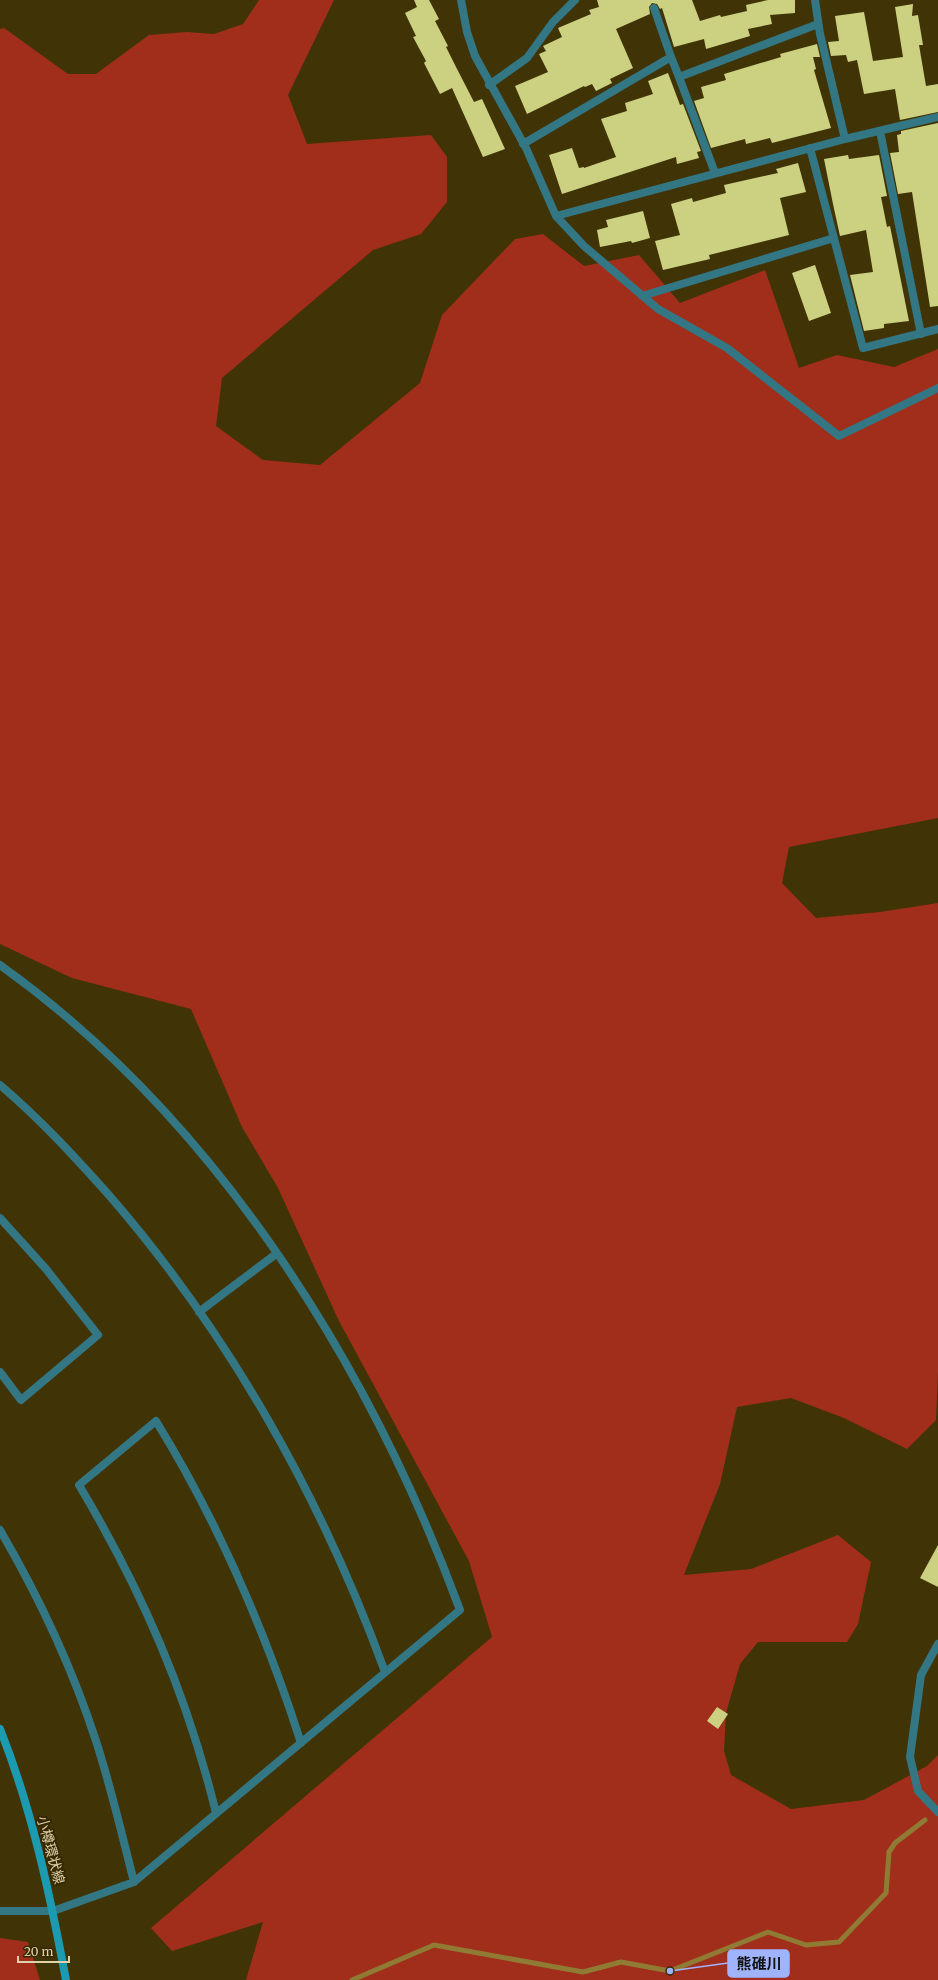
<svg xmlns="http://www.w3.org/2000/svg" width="938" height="1980" viewBox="0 0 938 1980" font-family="Merriweather,'Noto Sans JP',serif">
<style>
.forest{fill:#a12e1a}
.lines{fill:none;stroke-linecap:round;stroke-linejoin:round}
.stream{stroke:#907b35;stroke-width:5}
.building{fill:#cbd181}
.street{stroke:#347784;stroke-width:8}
.secondary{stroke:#1c9aaf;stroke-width:8}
.labels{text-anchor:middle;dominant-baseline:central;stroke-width:4;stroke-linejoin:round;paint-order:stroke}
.street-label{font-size:14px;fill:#ded1ac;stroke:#362900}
.leader{fill:none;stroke:#a0b3fd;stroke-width:1.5}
.callout-dot{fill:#a0b3fd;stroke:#362900;stroke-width:1.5}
.callout{fill:#a0b3fd;stroke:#a0b3fd;stroke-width:1.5}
.callout-label{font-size:15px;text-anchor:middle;font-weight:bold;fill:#111}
</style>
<rect width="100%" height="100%" fill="#403407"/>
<path class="forest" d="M259 0H334L288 95 307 144 431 135 447 157V202L421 234 373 250 222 378 216 426 263 460 320 465 420 383 442 315 515 239 543 234 584 266 639 255 680 303 765 270 799 368 837 355 894 367 938 349V818L789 847 782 883 816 918 880 912 938 903V1372L936 1420 907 1449 844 1418 791 1398 737 1407 720 1484 684 1575 751 1569 838 1535 871 1562 858 1624 847 1642H758L740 1664 726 1713 724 1751 731 1775 791 1809 864 1800 927 1766 938 1755V1980H246L263 1922 172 1951 151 1928 492 1637 469 1561 339 1321 278 1188 242 1127 191 1009 72 978 0 944V29L4 28 68 74H96L149 35 187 32 214 34 243 24Z
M0 1938 28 1942 40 1980H0Z"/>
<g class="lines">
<path class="stream" d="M352 1980 434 1945 583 1972 621 1962 670 1971 768 1932 806 1945 839 1942 886 1893 889 1852 895 1843 925 1820"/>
</g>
<path class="building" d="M414 0H429L439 19 435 21 448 46 446 47 456 67 474 102 482 99 505 149 483 157 452 88 440 94 424 63 426 61 413 37 416 36 405 13 417 7Z
M597 0H692L700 21 720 15 721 17 747 11 746 5 768 0H795V13L770 15 772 24 748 29 750 36 706 49 704 39 674 47 662 8 660 9 657 4 652 3 649 7 650 14 616 29 633 68 610 79 612 83 596 91 592 84 585 87 584 86 527 114 515 86 548 72 539 54 546 51 543 46 562 37 558 28 591 14 589 10 599 7Z
M913 4 912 16 918 15 923 45H919L926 86 938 84V112L900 120 895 89 864 94 857 60 848 62 846 55 831 56 828 42 839 41 835 16 864 12 873 61 903 57 895 7Z
M817 44 820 57H813L816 69 814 70 831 128 772 143 770 138 746 144 745 139 711 148 694 101 704 98 701 87 726 80 724 74 781 57 780 54Z
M668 73 680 105 683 104 701 151 697 152 699 158 677 164 676 157 562 194 549 155 572 148 579 168 584 167V168L616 157 601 119 627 111 625 103 653 94 648 81Z
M938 123V306L930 307 912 192 898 194 890 153 899 152 897 135 901 134V131Z
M848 155 849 159 879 155 887 196 881 197 887 227 890 226 909 321 884 324V328L864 331 850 275 873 272 866 230 840 236 833 204 824 159Z
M798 163 806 192 780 198 789 235 709 255 710 259 663 270 655 241 680 235 671 204 692 198 693 202 726 193 724 185 778 173 776 169Z
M643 211 650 238 632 243 631 241 600 247 597 230 608 227 606 220Z
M815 265 831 313 809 321 792 273Z
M938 1545V1587L920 1578Z
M717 1707 728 1714 718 1729 707 1721Z"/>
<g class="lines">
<path class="street" d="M461 0 467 32 475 56 526 148 556 216 584 246 658 309 727 348 839 436 938 388
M815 0 820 34 845 139
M654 8 671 57
M679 77 715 173
M489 85 527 58 553 22 575 0
M880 131 921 334
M523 144 671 57 679 77 818 24
M810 148 863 348 938 329
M556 216 845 139 938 117
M642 296 834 238
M0 965C216 1119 369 1364 460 1610L134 1882 53 1911H0
M0 1085C39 1118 74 1156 108 1194 229 1333 322 1499 385 1672
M0 1218 46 1269 98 1335 21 1400 0 1372
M199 1312 276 1254
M0 1530C39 1597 72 1667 96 1741 111 1787 122 1835 134 1882
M938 1644 921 1675 910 1757 918 1791 938 1812
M216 1813C187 1694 142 1591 79 1485L156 1421C218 1522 265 1630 301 1743"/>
<path class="secondary" d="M0 1729C32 1809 50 1895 66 1980"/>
</g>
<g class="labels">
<g class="street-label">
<text transform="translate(51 1850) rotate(75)">小樽環状線</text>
</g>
</g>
<path class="leader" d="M670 1971L728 1963"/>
<circle class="callout-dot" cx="670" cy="1971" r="4"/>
<rect class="callout" x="728" y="1950" width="61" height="27" rx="4"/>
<g class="callout-label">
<text x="759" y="1969">熊碓川</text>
</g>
<path d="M18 1956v6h51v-6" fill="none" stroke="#ded1ac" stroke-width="2"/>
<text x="24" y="1956" font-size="12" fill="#ded1ac" stroke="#362900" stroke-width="3" paint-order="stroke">20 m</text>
</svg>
